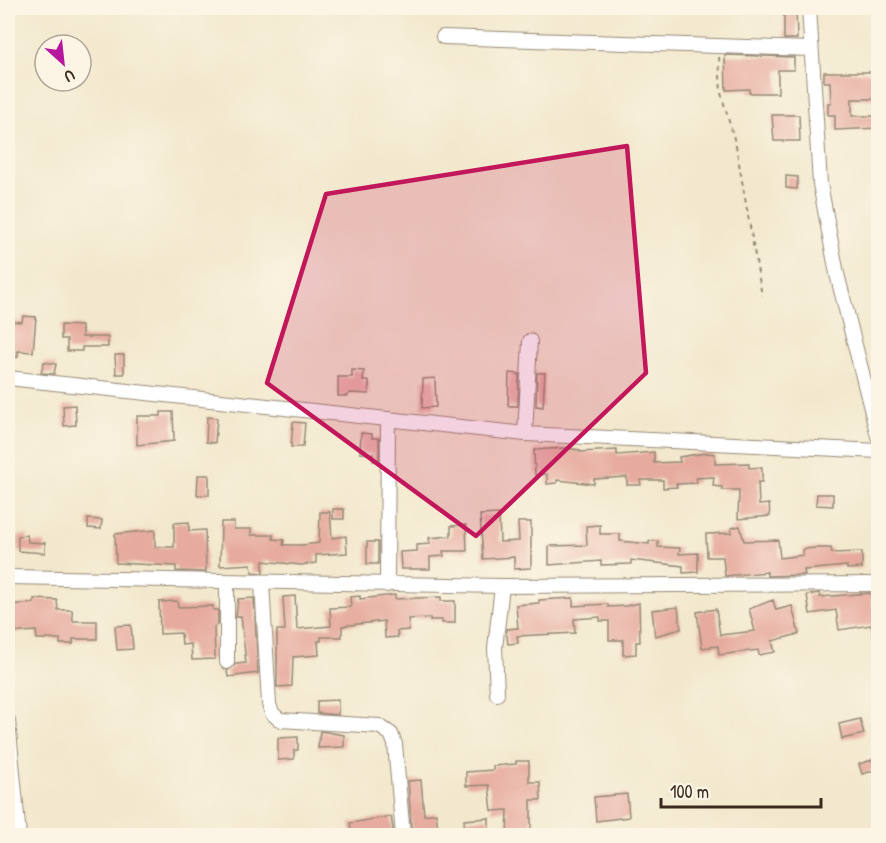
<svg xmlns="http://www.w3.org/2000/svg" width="886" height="843" viewBox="0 0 886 843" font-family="'Patrick Hand',sans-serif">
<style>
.building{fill:#e6aa9e}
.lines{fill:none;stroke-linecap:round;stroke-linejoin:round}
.minor-casing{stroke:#968976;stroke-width:16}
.path{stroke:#968976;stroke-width:2;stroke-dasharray:4.5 4.5;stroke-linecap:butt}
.minor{stroke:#fff;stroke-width:14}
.marked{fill:#c2185b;fill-opacity:0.2;stroke:#c2185b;stroke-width:4.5;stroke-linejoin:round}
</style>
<rect width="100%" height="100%" fill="#fcf5e5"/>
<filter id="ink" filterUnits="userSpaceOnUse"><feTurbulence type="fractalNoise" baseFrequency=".0167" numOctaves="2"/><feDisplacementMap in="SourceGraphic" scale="12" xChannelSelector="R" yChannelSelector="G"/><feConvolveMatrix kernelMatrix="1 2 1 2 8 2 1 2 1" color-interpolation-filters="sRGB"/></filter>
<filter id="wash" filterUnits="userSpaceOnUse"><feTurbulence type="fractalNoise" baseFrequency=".008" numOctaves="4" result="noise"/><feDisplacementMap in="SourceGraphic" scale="24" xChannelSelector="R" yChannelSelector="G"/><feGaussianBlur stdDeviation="1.35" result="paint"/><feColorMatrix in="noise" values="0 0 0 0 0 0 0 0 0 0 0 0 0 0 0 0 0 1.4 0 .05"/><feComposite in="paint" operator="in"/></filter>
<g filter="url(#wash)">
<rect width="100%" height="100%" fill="#f2e8cd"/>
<g id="blocks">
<path class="building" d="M784 8H796L797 39H784Z
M725 55 794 57V70H778V93H749V89L726 90Z
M824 72H874L875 99H852V116H879V128L835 130V115H828V103H831L830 82H824Z
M772 115H799L800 141H774Z
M786 176 798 177 797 189 786 188Z
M23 316 36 317 33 352 18 351V357H8V321L22 322Z
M61 325 82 326V337H108V347H82V351H67V339H61Z
M115 355H124V374H116Z
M44 362 56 364 54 374 41 373Z
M352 370 364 371 363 381H369V394L349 393 348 396H338V377H352Z
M509 373 519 374 518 406H508Z
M537 373H545L543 407 536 406Z
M435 378 436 407 422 408 423 379Z
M75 405 76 425 64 426 63 406Z
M161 412H173L174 441 137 445V416H161Z
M207 417 217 418 215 443 206 442Z
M293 422 305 423 303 447H291Z
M361 433 372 434V438H379V461H373V454L360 453Z
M564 448 580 450V452L617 450V455L654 452V463L680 462 679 457 706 453 715 454V464L749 463V468L762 467V482H758L759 505 769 504 770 516 738 519 739 490H722V487L713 486 714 477 696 478 697 483 676 484 677 487 663 488V480H640L641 485H627V477L594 479V484L557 480V483L547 484V474L535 475 534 450Z
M198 475H209V495H197Z
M817 494H833V506L816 505Z
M333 509H344V519H333Z
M320 512H330L332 538 346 536 347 553 316 555V563L301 565 263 561V573L252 572 251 564 220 566 221 522H234V529H251V535H273V539L284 540 283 545H303L319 543Z
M499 514 500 542 519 541 518 522H531V568L514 569V557L483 559 480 515Z
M88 519 102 520 101 529 88 528Z
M189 522V531L205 530 206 572 176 571V566L116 563 115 534 155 530V547H174V523Z
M466 525 467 551H443L444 556 430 557V569H401L400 552 417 551V545L430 544 429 538 451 536V526Z
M600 525V534H620V541L649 544V541H658V547L680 548 679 554 698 553V572L683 573V566L631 560V564L601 565V561L549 565V546L587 545 586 526Z
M740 526 744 541 778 540 780 558 803 555V549L816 548H831L832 553 862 552V568L847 569V566L804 570 805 575H801L767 576V572L725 576 723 557H707L706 534 732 533 731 528Z
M27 535 28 542 45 543V553L18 551V536Z
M367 542H378V564H367Z
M819 593 820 597 870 593 873 608 879 607V643H875L871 625 839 630 836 610 810 614 807 595Z
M395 595V599L441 597V601H455V623H442V620H430V618L408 619 409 630 397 631 398 637 385 638 384 621 342 626V637H321V641H318L319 655 293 657 292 686 277 687V630H285L283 597 295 596 297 629 331 626 330 608 351 607 350 597 360 596V599Z
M254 598 258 673 228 677 227 671 236 664 246 663 241 616 236 617 238 599Z
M573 598V606L608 604V607L626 606 639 603 640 642H636V654L623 655V640H609V621H600V617L574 619 575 633 517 636 518 643 508 644 506 629 518 628 516 605 539 603V600Z
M34 599 57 600 58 610H72L73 621H97V639H73V644H60V639H37L36 631 8 633V605L34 603Z
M773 600 776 610 792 606 799 634 772 641 775 652 759 655 758 650 719 655 718 646 702 648 697 612 716 609 720 635 755 631 749 609Z
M177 601 178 607 213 606V610H218V624L214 627 215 659 192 660 191 644 182 645 181 633 160 634 159 602Z
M678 607 681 629 655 636 652 610Z
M131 625 133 649 117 650 115 626Z
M338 700V715L317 713V701Z
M860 719 864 734 842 739 839 724Z
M320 731 344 735V747L318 748Z
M298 737V750H294V759L278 760V738Z
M879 758V769L862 774 859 764Z
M516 761H529V782H540L541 800H531V836H507L508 810 492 811 489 785 466 786V772L493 770V766L516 764Z
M421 780 424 815 436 813 439 836H412L408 781Z
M627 794 629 817 596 821 594 797Z
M391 816 394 836 375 833 352 835 350 823Z
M489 818V836L465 833 464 820Z"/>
</g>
</g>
<g filter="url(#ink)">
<use href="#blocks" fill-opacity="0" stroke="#968976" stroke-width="1.5"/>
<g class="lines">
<g class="minor-casing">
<path id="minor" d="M809 8 820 184 837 274 878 436
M443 37 811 49
M8 378 525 434 878 451
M525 434 530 341
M8 577 502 586 878 584
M227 583V662
M262 583 269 704 272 713 280 720 379 726 391 734 395 744 403 836
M387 585 388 419
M497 694 495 648 502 586
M8 721 19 836"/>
</g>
<path class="path" d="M719 57 721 93 736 146 762 296"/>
<use href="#minor" class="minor"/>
</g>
</g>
<path class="marked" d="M627 146 646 373 476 536 267 383 326 194Z"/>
<rect width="886" height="843" fill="none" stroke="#fcf5e5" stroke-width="30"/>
<g transform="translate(63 63) rotate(153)"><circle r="28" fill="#fcf5e5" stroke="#afa495" stroke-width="1.5"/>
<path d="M0-4.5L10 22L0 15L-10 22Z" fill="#b5179e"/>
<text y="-9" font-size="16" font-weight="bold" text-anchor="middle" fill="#3b2a1e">U</text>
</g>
<path d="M661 798v9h160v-9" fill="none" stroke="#3b2a1e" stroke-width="3"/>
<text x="670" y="798" font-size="18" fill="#3b2a1e" stroke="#fcf5e5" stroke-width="4.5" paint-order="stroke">100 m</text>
</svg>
